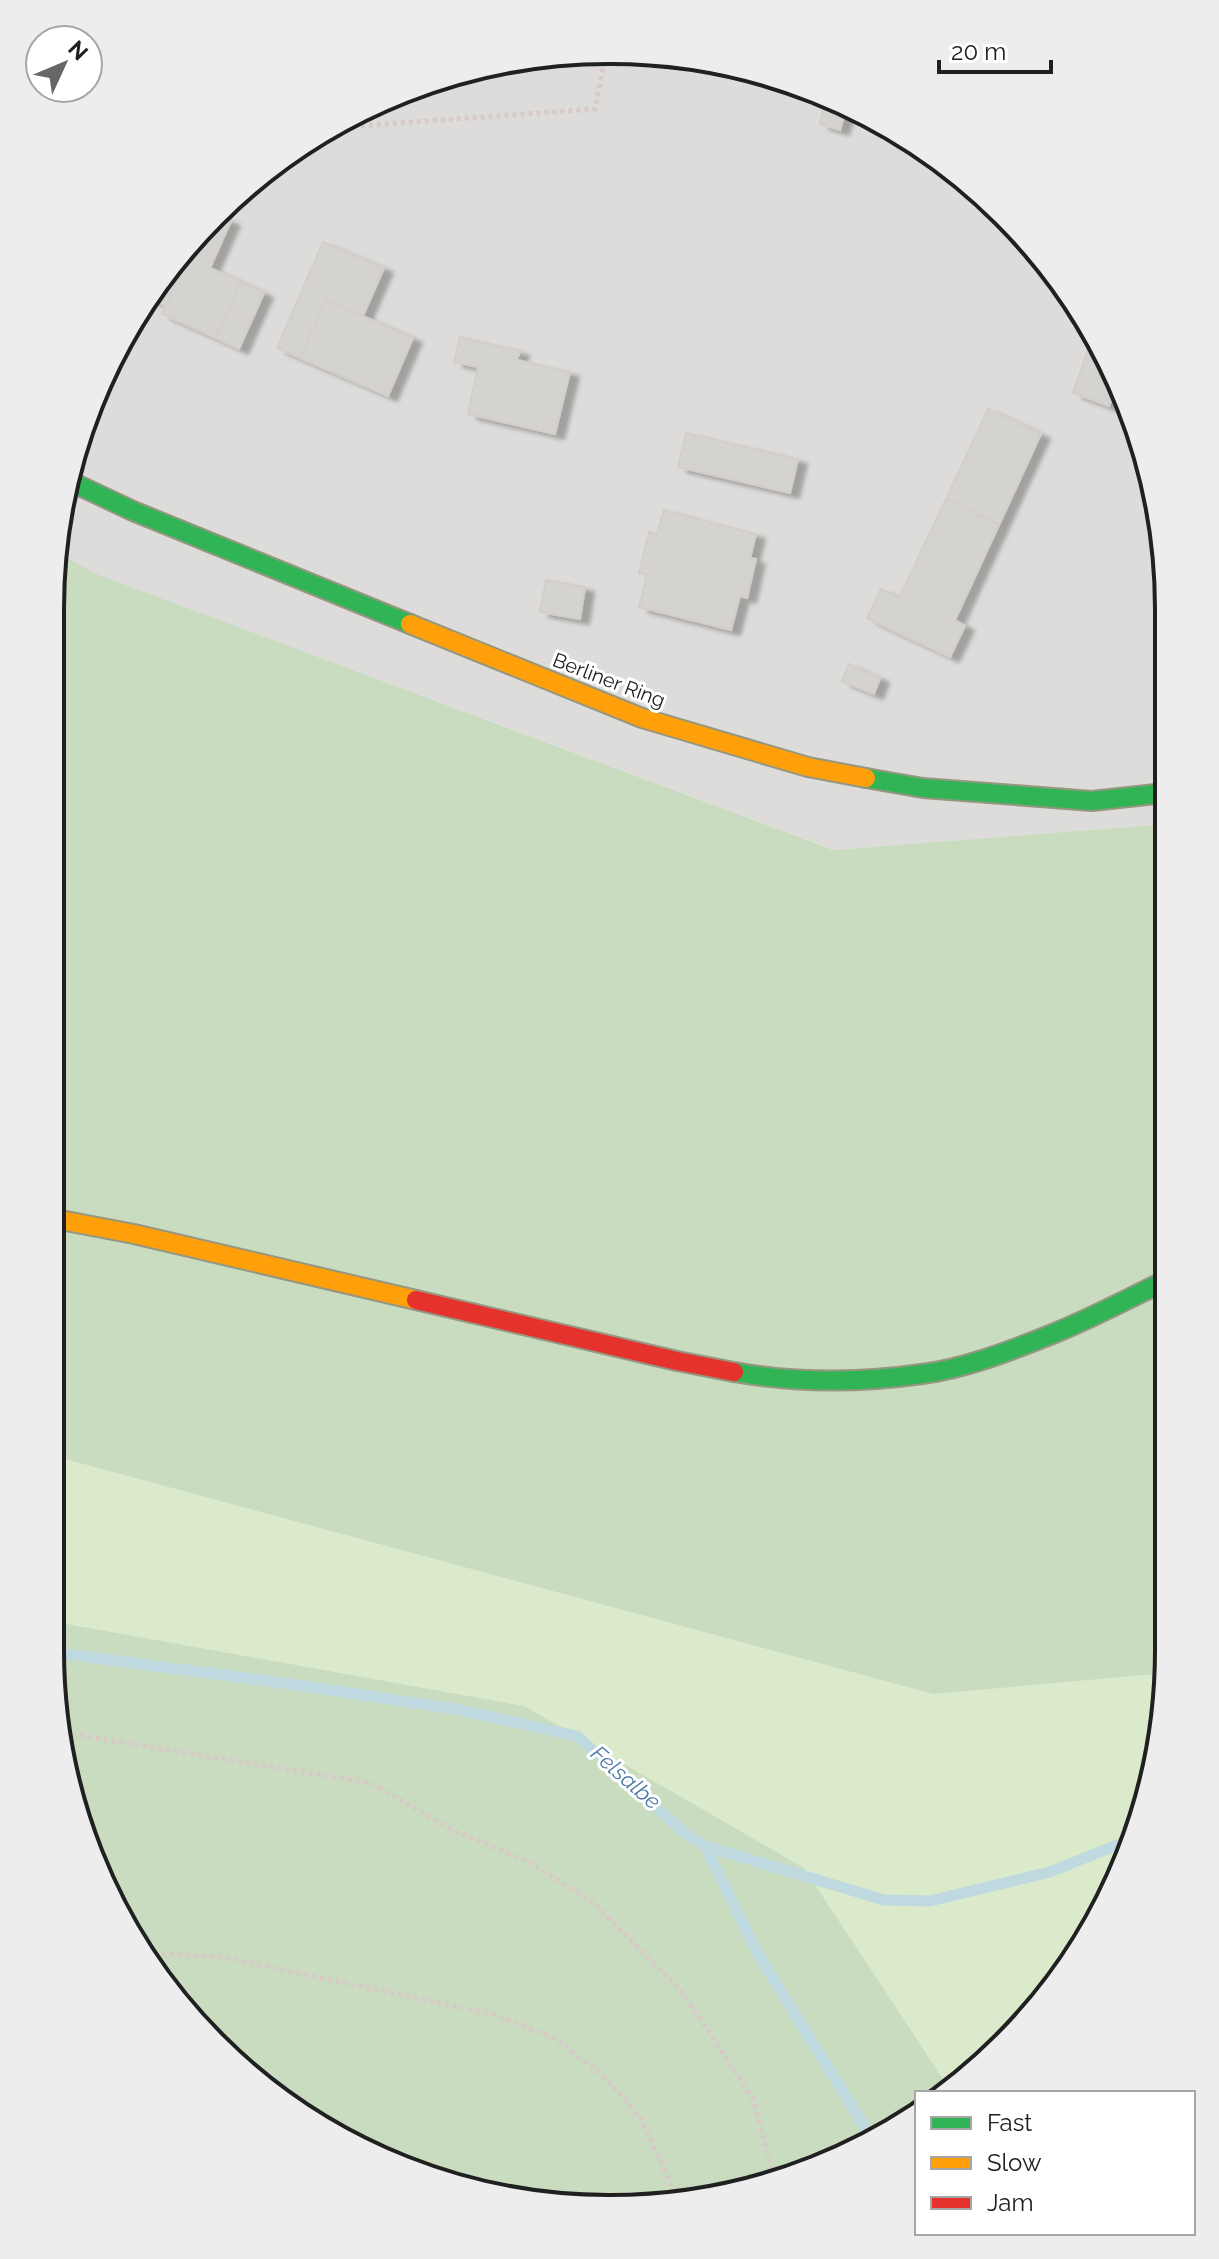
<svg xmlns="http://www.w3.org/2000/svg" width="1219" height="2259" viewBox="0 0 1219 2259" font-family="Raleway,sans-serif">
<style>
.residential{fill:#dddcda}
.grass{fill:#dbeaca}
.forest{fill:#cadcc0}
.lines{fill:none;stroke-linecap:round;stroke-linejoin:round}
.stream{stroke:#bed9e0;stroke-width:11}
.building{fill:#d5d3d0;stroke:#d1cecb;stroke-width:2;filter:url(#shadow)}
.fast-casing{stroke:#969781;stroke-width:22}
.slow-casing{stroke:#969781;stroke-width:22}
.jam-casing{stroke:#969781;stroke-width:22}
.path{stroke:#d7cac8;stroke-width:5;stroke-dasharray:4 4;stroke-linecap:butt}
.fast{stroke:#30b455;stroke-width:18}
.slow{stroke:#ff9f0a;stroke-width:18}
.jam{stroke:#e5322d;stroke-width:18}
.labels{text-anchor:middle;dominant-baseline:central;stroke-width:6;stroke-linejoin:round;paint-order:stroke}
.street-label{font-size:20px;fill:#202020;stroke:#fff}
.water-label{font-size:22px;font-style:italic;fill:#4d7aa5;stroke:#fff}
.rim{fill:none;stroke:#202020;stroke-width:4}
</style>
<defs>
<filter id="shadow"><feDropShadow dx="9" dy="5" stdDeviation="2" flood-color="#0004"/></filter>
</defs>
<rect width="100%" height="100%" fill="#eeece9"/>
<path class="residential" d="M572 51 682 55 789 80 889 125 1005 214 1075 299 1139 429 1164 537 1165 824 835 850 97 574 55 551 69 464 125 330 189 241 269 166 362 108 464 69Z"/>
<path class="grass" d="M50 1455 933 1694 1168 1673V1686L1150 1795 1094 1929 979 2070 949 2088 803 1868 50 1621Z"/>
<path class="forest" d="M55 551 97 574 834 850 1165 824 1168 1673 933 1694 50 1455 51 573Z
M50 1621 524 1706 804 1868 949 2088 942 2093H917V2108L824 2166 647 2208 465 2190 299 2115 166 1990 80 1830 50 1650Z"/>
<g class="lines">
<path class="stream" d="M50 1652 276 1682 455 1709 577 1736 682 1831 705 1846 884 1900 930 1901 1050 1872 1132 1839
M705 1846 759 1956 871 2137"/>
</g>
<path class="building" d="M811 90 847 106 840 130 820 124 825 104 808 99Z
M216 215 231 221 210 268 241 282 216 338 162 314 199 231Z
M199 231 166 306 148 298 189 241Z
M323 242 384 268 363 316 326 300 300 358 277 348Z
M241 282 264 293 239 349 216 338Z
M326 300 413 338 388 396 300 358Z
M1093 335 1117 384 1109 406 1073 393Z
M460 337 520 351 517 360 570 372 555 434 468 414 478 367 454 362Z
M988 409 1041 434 999 525 946 499Z
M686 433 798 459 790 493 678 467Z
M946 499 999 525 955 620 965 626 950 657 867 618 881 589 899 598Z
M664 510 756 534 750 558 756 559 747 598 740 596 731 630 639 607 647 575 639 573 649 532 657 534Z
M546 580 585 587 580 619 540 612Z
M849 664 880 678 874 694 842 681Z"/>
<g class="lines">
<g class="fast-casing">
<path id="fast" d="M67 480 133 511 410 624
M866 778 923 788 1092 801 1165 793
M734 1372C796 1383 859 1383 922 1374 963 1369 1007 1352 1045 1337 1087 1321 1127 1299 1167 1280"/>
</g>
<g class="slow-casing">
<path id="slow" d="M410 624 642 718 808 767 866 778
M50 1218 134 1234 416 1300"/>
</g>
<g class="jam-casing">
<path id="jam" d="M416 1300 677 1361 734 1372"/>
</g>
<path class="path" d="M329 128 595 109 606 52
M64 1733 371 1783 454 1831 527 1861 594 1903 680 1989 753 2099 774 2178
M146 1953 222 1957 492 2014 557 2039 602 2075 640 2117 679 2200"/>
<use href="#fast" class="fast"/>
<use href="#slow" class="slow"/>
<use href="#jam" class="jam"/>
</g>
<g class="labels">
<g class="street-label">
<text transform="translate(609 680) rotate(21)">Berliner Ring</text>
</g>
<g class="water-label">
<text transform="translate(626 1777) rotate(41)">Felsalbe</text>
</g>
</g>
<path d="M0 0H1219V2259H0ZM609 64H610A545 545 0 0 1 1155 609V1650A545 545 0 0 1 610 2195H609A545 545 0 0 1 64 1650V609A545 545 0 0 1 609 64Z" fill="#ededed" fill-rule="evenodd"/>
<path class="rim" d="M609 64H610A545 545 0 0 1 1155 609V1650A545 545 0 0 1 610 2195H609A545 545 0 0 1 64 1650V609A545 545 0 0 1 609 64Z"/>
<rect x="915" y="2091" width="280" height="144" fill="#ffffff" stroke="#a6a6a6" stroke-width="2"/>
<rect x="931" y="2117" width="40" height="12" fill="#30b455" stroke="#a6a6a6" stroke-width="2"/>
<text x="987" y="2131" font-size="24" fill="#202020">Fast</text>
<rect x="931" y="2157" width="40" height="12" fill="#ff9f0a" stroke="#a6a6a6" stroke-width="2"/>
<text x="987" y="2171" font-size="24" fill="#202020">Slow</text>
<rect x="931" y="2197" width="40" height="12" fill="#e5322d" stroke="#a6a6a6" stroke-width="2"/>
<text x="987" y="2211" font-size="24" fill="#202020">Jam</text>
<g transform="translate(64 64) rotate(46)"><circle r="38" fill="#ffffff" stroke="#a6a6a6" stroke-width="2"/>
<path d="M0-6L14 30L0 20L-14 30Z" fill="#686766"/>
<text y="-12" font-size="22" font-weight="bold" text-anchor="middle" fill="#202020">N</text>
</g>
<path d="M939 60v12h112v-12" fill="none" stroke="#202020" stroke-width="4"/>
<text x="951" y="60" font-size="24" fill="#202020" stroke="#ffffff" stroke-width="6" paint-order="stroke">20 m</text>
</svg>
